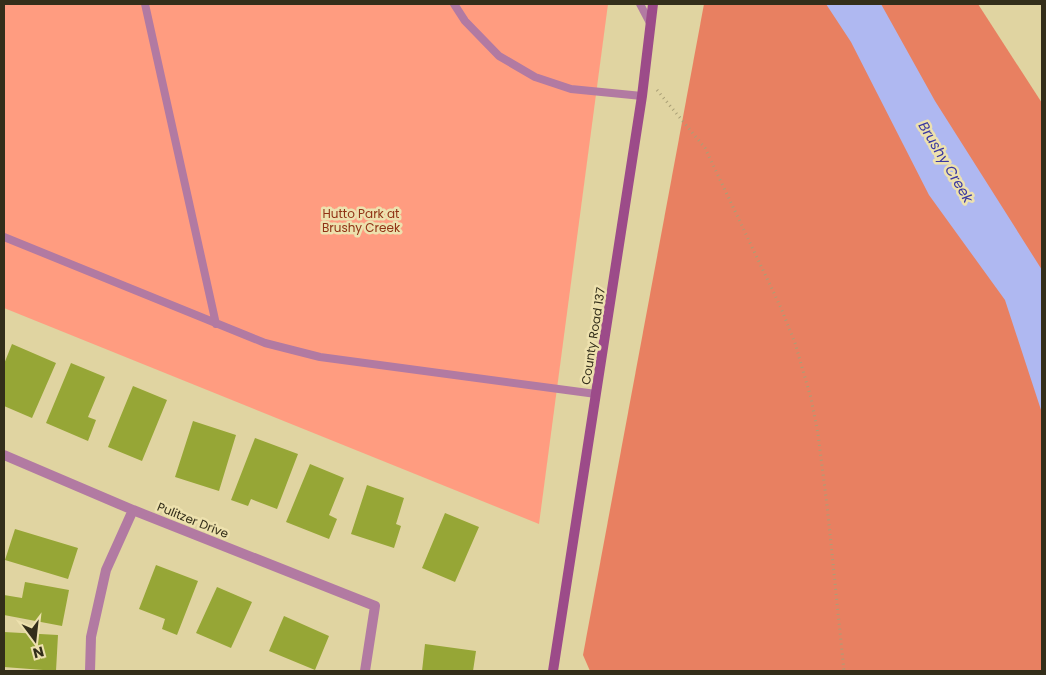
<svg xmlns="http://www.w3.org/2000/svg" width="1046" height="675" viewBox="0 0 1046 675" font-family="Poppins,sans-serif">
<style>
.green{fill:#ff9c80}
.forest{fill:#e88061}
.water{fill:#afb8f1}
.building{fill:#96a636}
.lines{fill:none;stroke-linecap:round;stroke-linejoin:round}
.path{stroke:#a99f76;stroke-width:3;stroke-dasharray:1 4;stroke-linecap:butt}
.lane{stroke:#b27aa2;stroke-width:8}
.street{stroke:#b27aa2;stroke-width:10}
.secondary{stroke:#9c4b89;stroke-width:10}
.labels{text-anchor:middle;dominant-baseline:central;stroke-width:5;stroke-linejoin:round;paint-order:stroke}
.park-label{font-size:12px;fill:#903315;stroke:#ede1ae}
.street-label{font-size:12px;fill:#332e1a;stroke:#ede1ae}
.water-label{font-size:14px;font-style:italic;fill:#3937a1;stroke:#ede1ae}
</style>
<rect width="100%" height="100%" fill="#e0d4a1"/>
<path class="green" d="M4 4H608L539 524 4 308Z"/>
<path class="forest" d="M704 4H978L1042 103V671H590L583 655Z"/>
<path class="water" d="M826 4H881L935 101 1042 270V413L1005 300 929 195 851 42Z"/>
<path class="building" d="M12 344 56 363 32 418 4 406V364Z
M71 363 105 377 88 417 96 420 88 441 46 423Z
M133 386 167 400 142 461 108 447Z
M193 421 236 435 219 491 175 477Z
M255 438 298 454 277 509 251 499 248 506 231 500Z
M310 464 344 478 329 515 337 519 329 539 286 522Z
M367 485 404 498 396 524 401 526 394 548 351 534Z
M445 513 479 527 455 582 422 568Z
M15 529 78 548 68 579 5 560Z
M156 565 198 581 177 635 162 629 165 619 139 609Z
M25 582 69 590 62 626 4 615V595L22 598Z
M217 587 252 602 231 648 196 633Z
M284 616 329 636 315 670 269 651Z
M4 632 58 635 56 671 4 667Z
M425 644 476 651 473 671H422Z"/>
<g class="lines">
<path class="path" d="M657 90 705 148 781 308 795 343 811 398 818 434 827 505 844 671"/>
<path class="lane" d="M145 4 216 324
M454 4 465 21 499 56 535 77 571 89 642 96
M640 4 650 23
M4 237 265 343 320 357 596 394"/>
<path class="street" d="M4 455 133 510 375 606 365 671
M90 671 91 637 106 570 133 510"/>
<path class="secondary" d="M553 671 642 96 653 4"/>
</g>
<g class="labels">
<g class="park-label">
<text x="361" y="213">Hutto Park at<tspan x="361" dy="14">Brushy Creek</tspan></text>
</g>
<g class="street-label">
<text transform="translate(593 336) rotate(-81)">County Road 137</text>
<text transform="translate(193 520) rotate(22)">Pulitzer Drive</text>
</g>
<g class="water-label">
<text transform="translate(946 162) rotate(59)">Brushy Creek</text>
</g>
</g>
<rect width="1046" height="675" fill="none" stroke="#332e1a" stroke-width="10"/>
<g transform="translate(35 640) rotate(165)" stroke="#ede1ae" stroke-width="4" paint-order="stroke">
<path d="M0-4L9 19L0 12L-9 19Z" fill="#332e1a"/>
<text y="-8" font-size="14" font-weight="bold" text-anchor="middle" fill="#332e1a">N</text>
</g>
</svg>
